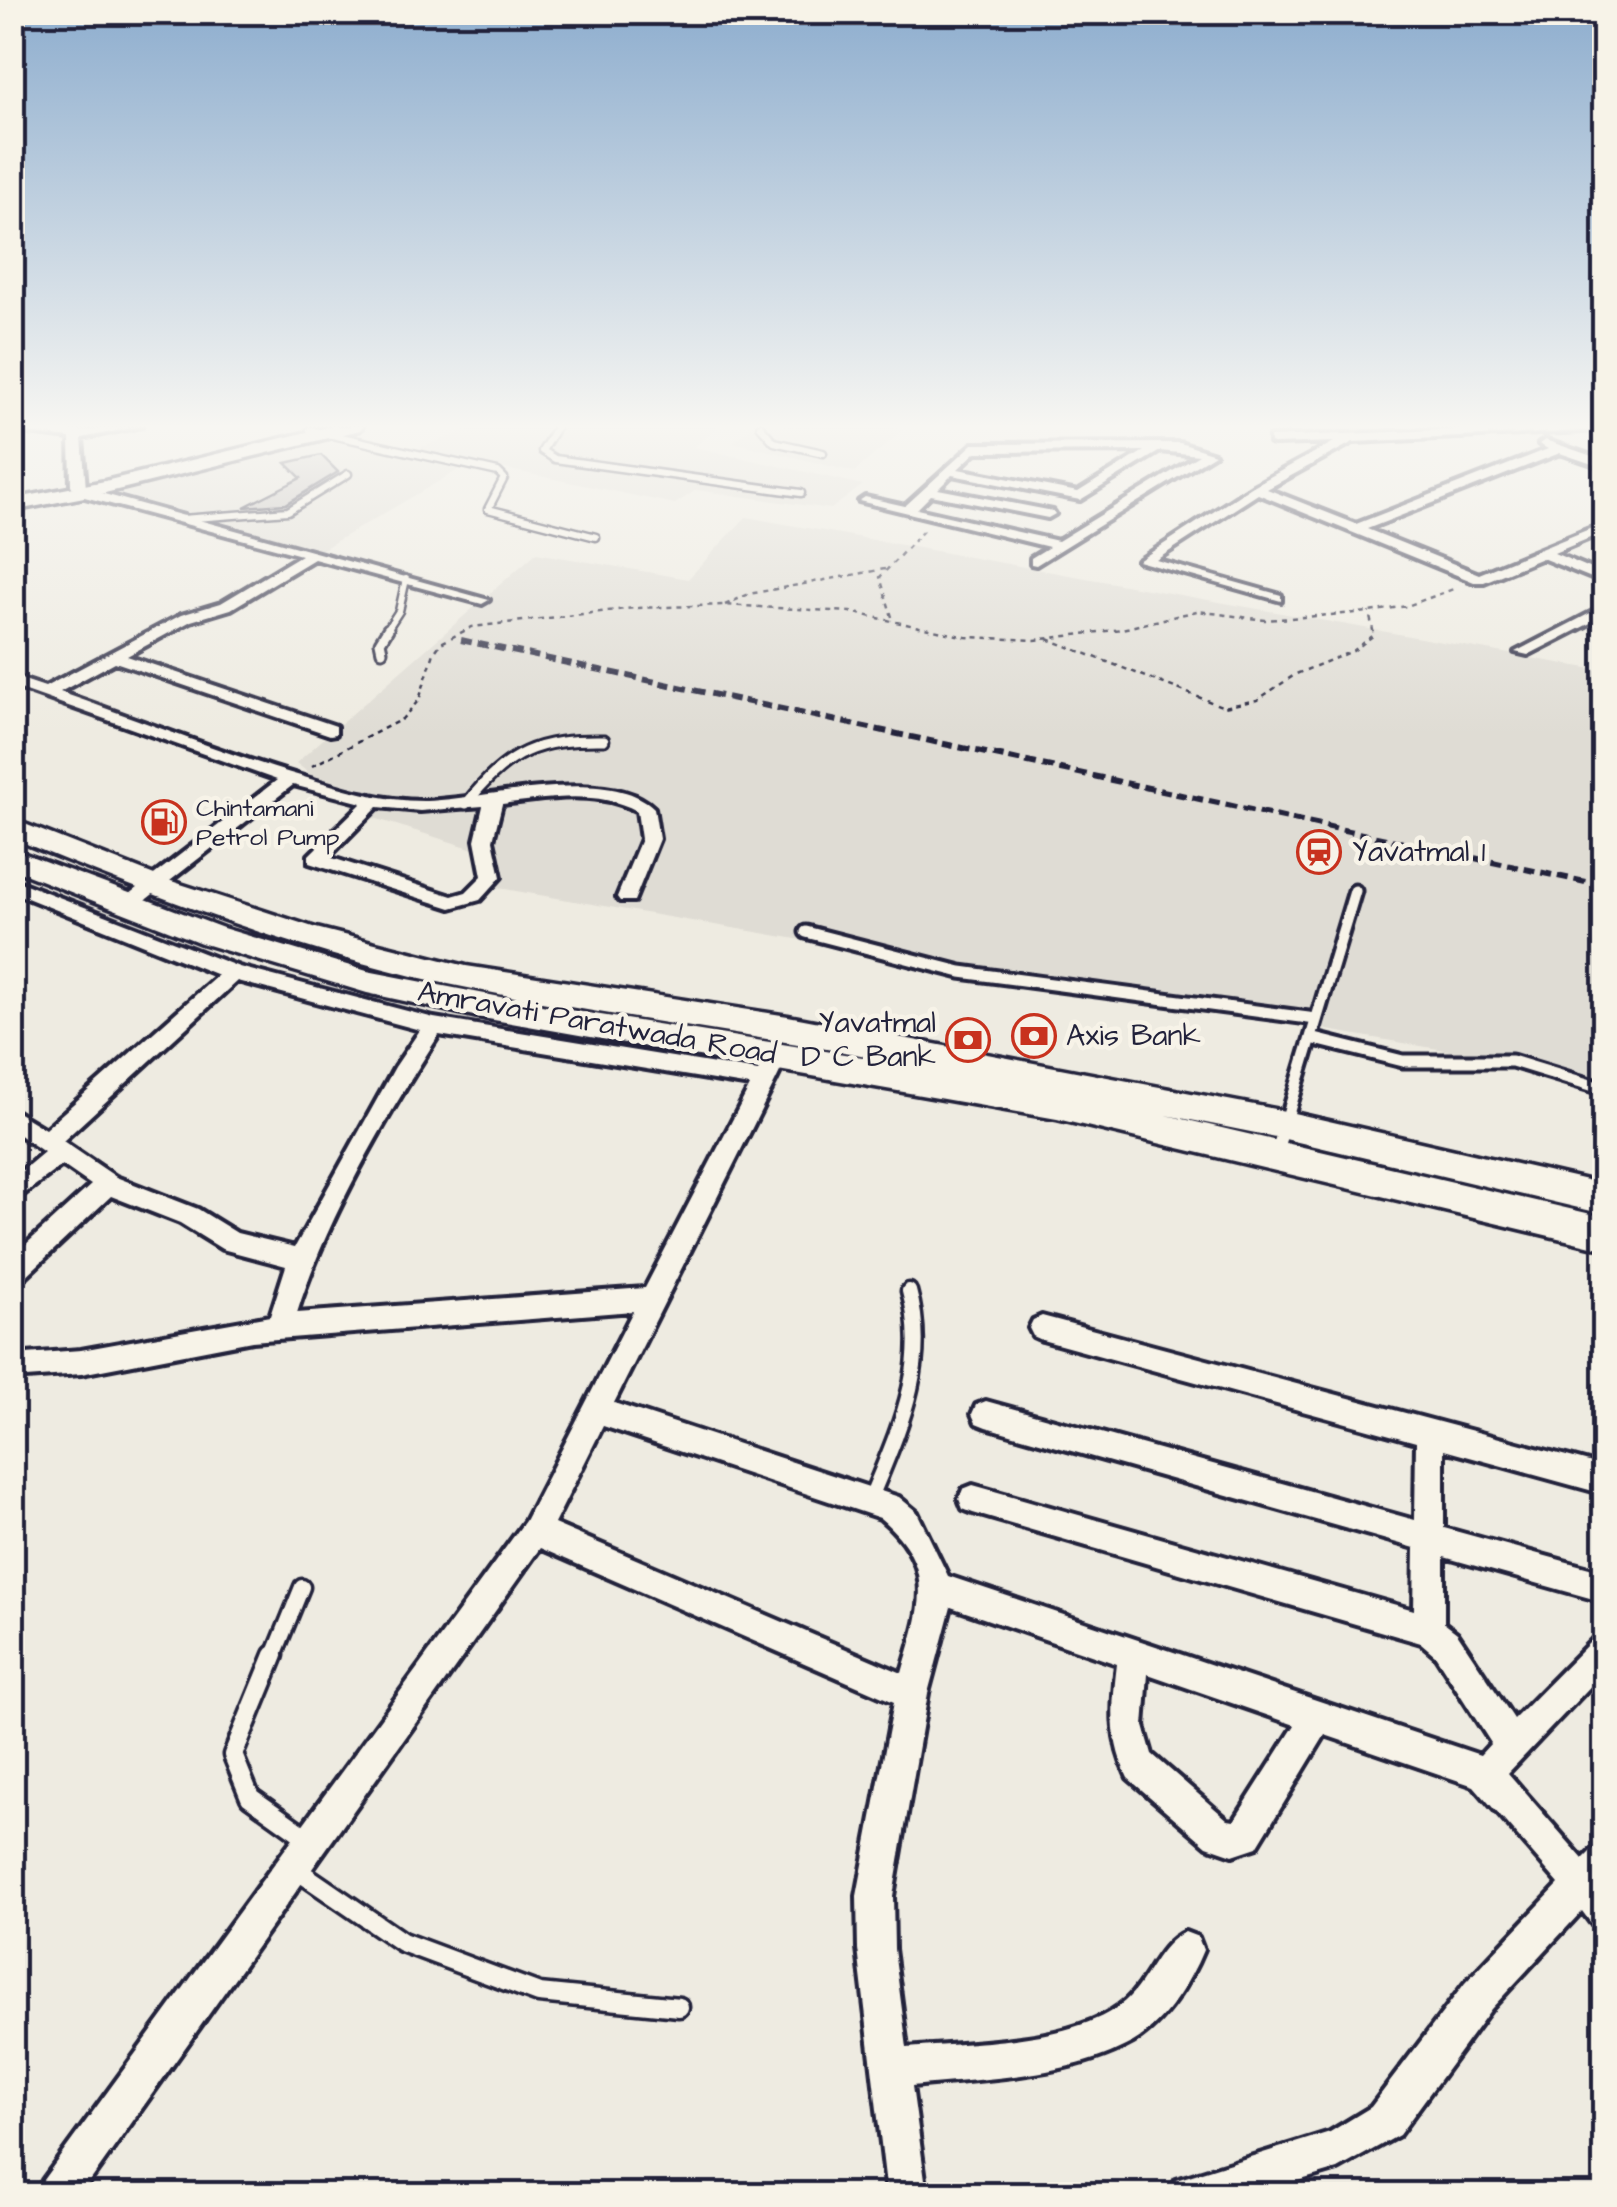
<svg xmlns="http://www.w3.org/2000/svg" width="1617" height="2207" viewBox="0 0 1617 2207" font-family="'Architects Daughter',sans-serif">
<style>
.built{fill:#dfdcd4}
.building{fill:#bbb8b7;stroke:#22223b;stroke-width:2.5}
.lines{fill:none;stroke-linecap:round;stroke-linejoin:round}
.service-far4-casing{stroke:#22223b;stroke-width:11}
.service-far3-casing{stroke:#22223b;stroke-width:15}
.service-far2-casing{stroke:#22223b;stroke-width:19}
.service-far1-casing{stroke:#22223b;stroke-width:21}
.service-casing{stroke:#22223b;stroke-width:25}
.minor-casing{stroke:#22223b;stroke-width:8}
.primary-casing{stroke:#22223b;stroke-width:7}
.path{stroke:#22223b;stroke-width:2.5;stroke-dasharray:5 5;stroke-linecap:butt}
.service-far4{stroke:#f7f3e8;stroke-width:6}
.service-far3{stroke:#f7f3e8;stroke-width:9}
.service-far2{stroke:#f7f3e8;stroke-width:11}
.service-far1{stroke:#f7f3e8;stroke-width:14}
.service{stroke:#f7f3e8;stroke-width:18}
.minor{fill:#f7f3e8;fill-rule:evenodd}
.primary{fill:#f7f3e8;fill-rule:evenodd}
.rail{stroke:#22223b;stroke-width:6;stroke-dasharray:11 6;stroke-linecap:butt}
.labels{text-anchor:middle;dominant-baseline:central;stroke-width:9;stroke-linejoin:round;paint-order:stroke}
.far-poi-label{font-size:25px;fill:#22223b;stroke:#f7f3e8;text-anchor:start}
.poi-label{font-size:30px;fill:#22223b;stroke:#f7f3e8;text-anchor:start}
.street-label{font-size:30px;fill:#22223b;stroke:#f7f3e8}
</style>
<rect width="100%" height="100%" fill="#eeebe1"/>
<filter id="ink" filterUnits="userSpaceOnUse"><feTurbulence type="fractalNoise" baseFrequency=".01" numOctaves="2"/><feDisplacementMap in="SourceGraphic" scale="20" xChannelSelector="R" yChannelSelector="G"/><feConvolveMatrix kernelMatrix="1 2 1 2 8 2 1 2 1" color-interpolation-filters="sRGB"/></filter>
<g filter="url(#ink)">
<path class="built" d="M478 426H719L694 447 863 485 831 509 696 490 675 504 414 450Z
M753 426H884L903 430 854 472 733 442Z
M339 439 460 469 321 550 115 492Z
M746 517 1604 671V1088L1491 1058 487 886 493 855 361 814 296 763 536 553 688 579Z"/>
<path class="building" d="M321 455 338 472 286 504 244 507 301 478 286 463Z"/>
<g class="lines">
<g class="service-far4-casing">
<path id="service-far4" d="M557 426 542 451 555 459 801 493
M760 426 774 442 823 453
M310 430 498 472 504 478 488 509 596 537
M182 519 288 511 348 474
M386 631 399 611 406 579"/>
</g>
<g class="service-far3-casing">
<path id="service-far3" d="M382 651 380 642 388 629
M466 804C508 751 537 739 604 740"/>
</g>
<g class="service-far2-casing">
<path id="service-far2" d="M806 932 961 972 1316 1019
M1311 1038 1403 1061H1512L1604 1089
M1276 1154 1355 891"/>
</g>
<g class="service-far1-casing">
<path id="service-far1" d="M870 1500C898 1431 930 1366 909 1291
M273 1658 302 1587"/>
</g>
<g class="service-casing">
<path id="service" d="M274 1655 233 1755 250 1797 309 1839
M297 1870 402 1942 539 1993 679 2007"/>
</g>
<g class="minor-casing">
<path id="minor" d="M12 426 76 431 141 426 82 438 86 489 489 600 482 604 314 559 231 609 191 621 127 656 336 726V734L330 735 115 662 60 692C141 720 221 753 304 777 343 789 383 801 423 801 482 800 610 764 654 808L659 839 634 901H620L617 897 641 839 637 811C597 789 545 799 502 804L493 840 501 877 480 900 451 908 309 863V855L362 803 293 785 134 909H120L117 905 120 901 277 780 12 686V676L45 687 181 615 221 603 301 555 77 495 71 485 70 438 12 431ZM483 806 475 840 482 876 466 892 452 896 329 857 378 807 420 811Z
M1538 426H1604V430L1353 442 1267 489 1356 524 1548 449 1539 444 1545 440 1604 460V468L1560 453 1367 529 1479 574 1604 523V532L1554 553 1604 574V583L1542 558 1484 582H1474L1258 494 1156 560 1281 595V601L1138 561 1253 486 1334 442 1274 444 1270 443V437Z
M1180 443 1215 454 1036 565 1031 564V558L1049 547 859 501 865 497 905 506 973 444ZM1144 451 1078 492 958 469 976 452ZM1160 451 1199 455 1058 541 917 509 931 495 1048 518 1055 514 1053 511 938 489 952 475 1080 500Z
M1604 606V616L1528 655 1515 652Z
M15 880 239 967 434 1018 758 1071 770 1047H786L789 1053 776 1080 614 1403 899 1497 917 1512 948 1576 1480 1755 1491 1743 1435 1655 1421 1643 973 1513 963 1509 959 1499 963 1489 973 1485 1414 1610 1415 1548 986 1427 976 1423 972 1414 976 1405 986 1401 1415 1520 1416 1442 1042 1340 1033 1336 1029 1328 1033 1320 1042 1316 1604 1466V1494L1444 1450V1528L1604 1572V1602L1444 1557V1623L1457 1633 1514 1719 1593 1639 1604 1635V1672L1508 1773 1583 1859 1592 1850 1604 1845V1928L1591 1923 1582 1911 1491 2009 1399 2135 1338 2169 1254 2194H1170L1176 2180 1330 2132 1371 2107 1465 1983 1559 1884 1474 1786 1325 1735 1257 1847 1233 1855 1207 1846 1128 1778C1109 1739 1112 1706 1117 1664L951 1607 928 1693 893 1896 894 1949 907 2048C969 2042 1078 2043 1125 2001 1148 1981 1157 1944 1185 1932L1198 1937 1203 1950C1190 1982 1164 2024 1133 2042 1068 2078 984 2078 912 2086L927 2194H887L858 1949 857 1896 894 1702 540 1548 81 2194H37L43 2180 525 1521 633 1311 252 1341 81 1374 12 1379V1355L81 1350 270 1316 286 1266 222 1249 180 1223 111 1196 21 1281 12 1284V1257L91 1185 62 1165 12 1203V1179L44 1152 12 1130V1109L45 1129 218 975 12 892ZM237 981 420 1030 395 1067 295 1247 237 1233 198 1209 116 1177 63 1141ZM439 1035 750 1086 645 1288 297 1313C326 1219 386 1117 439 1035ZM603 1426 880 1518C939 1568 920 1610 902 1673L554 1524ZM1148 1674 1295 1725 1234 1821 1228 1820 1152 1754 1144 1726Z"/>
</g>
<g class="primary-casing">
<path id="primary" d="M332 426H363L360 430 105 493 12 511V499L105 481Z
M12 819 162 878 316 928 466 966 788 1016 1285 1111 1604 1184V1214L1285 1139 1166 1115 1604 1217V1249L1057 1119 488 1019 367 993 201 943 12 869V849L223 928 367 971 557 1008 925 1067C773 1037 619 1019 468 988 311 957 160 899 12 838Z"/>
</g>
<path class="path" d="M725 605 749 594 885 569
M892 617 880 577 923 531
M1048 639 1224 707 1257 700 1296 674 1353 651 1374 635 1369 612
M312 766 402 719 419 700 434 653 441 643 472 627 634 608 724 605 850 612 966 637 1035 640 1122 629 1197 611 1265 620 1369 612 1407 606 1456 588"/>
<use href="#service-far4" class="service-far4"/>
<use href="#service-far3" class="service-far3"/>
<use href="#service-far2" class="service-far2"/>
<use href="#service-far1" class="service-far1"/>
<use href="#service" class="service"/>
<use href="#minor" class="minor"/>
<use href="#primary" class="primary"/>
<path class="rail" d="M461 640 1604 886"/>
</g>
</g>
<linearGradient id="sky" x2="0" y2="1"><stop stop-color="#8dadce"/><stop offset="0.58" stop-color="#f7f6f2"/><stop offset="1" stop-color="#f7f6f2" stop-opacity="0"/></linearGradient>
<rect width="1617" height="735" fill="url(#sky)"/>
<defs>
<g id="fuel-ring" transform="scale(2.25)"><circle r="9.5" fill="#f7f3e8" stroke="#c8321e" stroke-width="1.5"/><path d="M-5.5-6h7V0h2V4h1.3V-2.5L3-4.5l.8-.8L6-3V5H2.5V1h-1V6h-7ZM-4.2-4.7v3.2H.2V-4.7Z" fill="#c8321e"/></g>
<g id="station-ring" transform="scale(2.25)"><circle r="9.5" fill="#f7f3e8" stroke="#c8321e" stroke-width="1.5"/><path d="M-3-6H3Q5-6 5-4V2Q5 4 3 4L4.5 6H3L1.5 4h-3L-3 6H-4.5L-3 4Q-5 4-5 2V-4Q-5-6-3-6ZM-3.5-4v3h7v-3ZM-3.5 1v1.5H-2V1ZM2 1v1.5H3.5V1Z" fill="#c8321e"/></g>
<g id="bank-ring" transform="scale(2.25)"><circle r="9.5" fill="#f7f3e8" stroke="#c8321e" stroke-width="1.5"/><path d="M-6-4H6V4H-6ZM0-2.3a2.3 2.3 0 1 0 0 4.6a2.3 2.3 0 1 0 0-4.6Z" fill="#c8321e"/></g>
</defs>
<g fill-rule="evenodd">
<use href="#fuel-ring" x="164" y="822"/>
<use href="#station-ring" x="1319" y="852"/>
<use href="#bank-ring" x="1034" y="1036"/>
<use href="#bank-ring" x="968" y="1040"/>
</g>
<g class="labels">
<g class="far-poi-label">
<text x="196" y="808">Chintamani<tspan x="196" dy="29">Petrol Pump</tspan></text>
</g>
<g class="poi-label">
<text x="1352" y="852">Yavatmal 1</text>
<text x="936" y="1023" text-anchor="end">Yavatmal<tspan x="936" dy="34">D C Bank</tspan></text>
<text x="1066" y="1036">Axis Bank</text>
</g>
<g class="street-label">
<text transform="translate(597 1023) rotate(10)">Amravati Paratwada Road</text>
</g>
</g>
<rect width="1617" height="2207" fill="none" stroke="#f7f3e8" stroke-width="50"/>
<rect x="25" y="25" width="1567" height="2157" fill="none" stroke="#22223b" stroke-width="4" filter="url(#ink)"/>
</svg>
